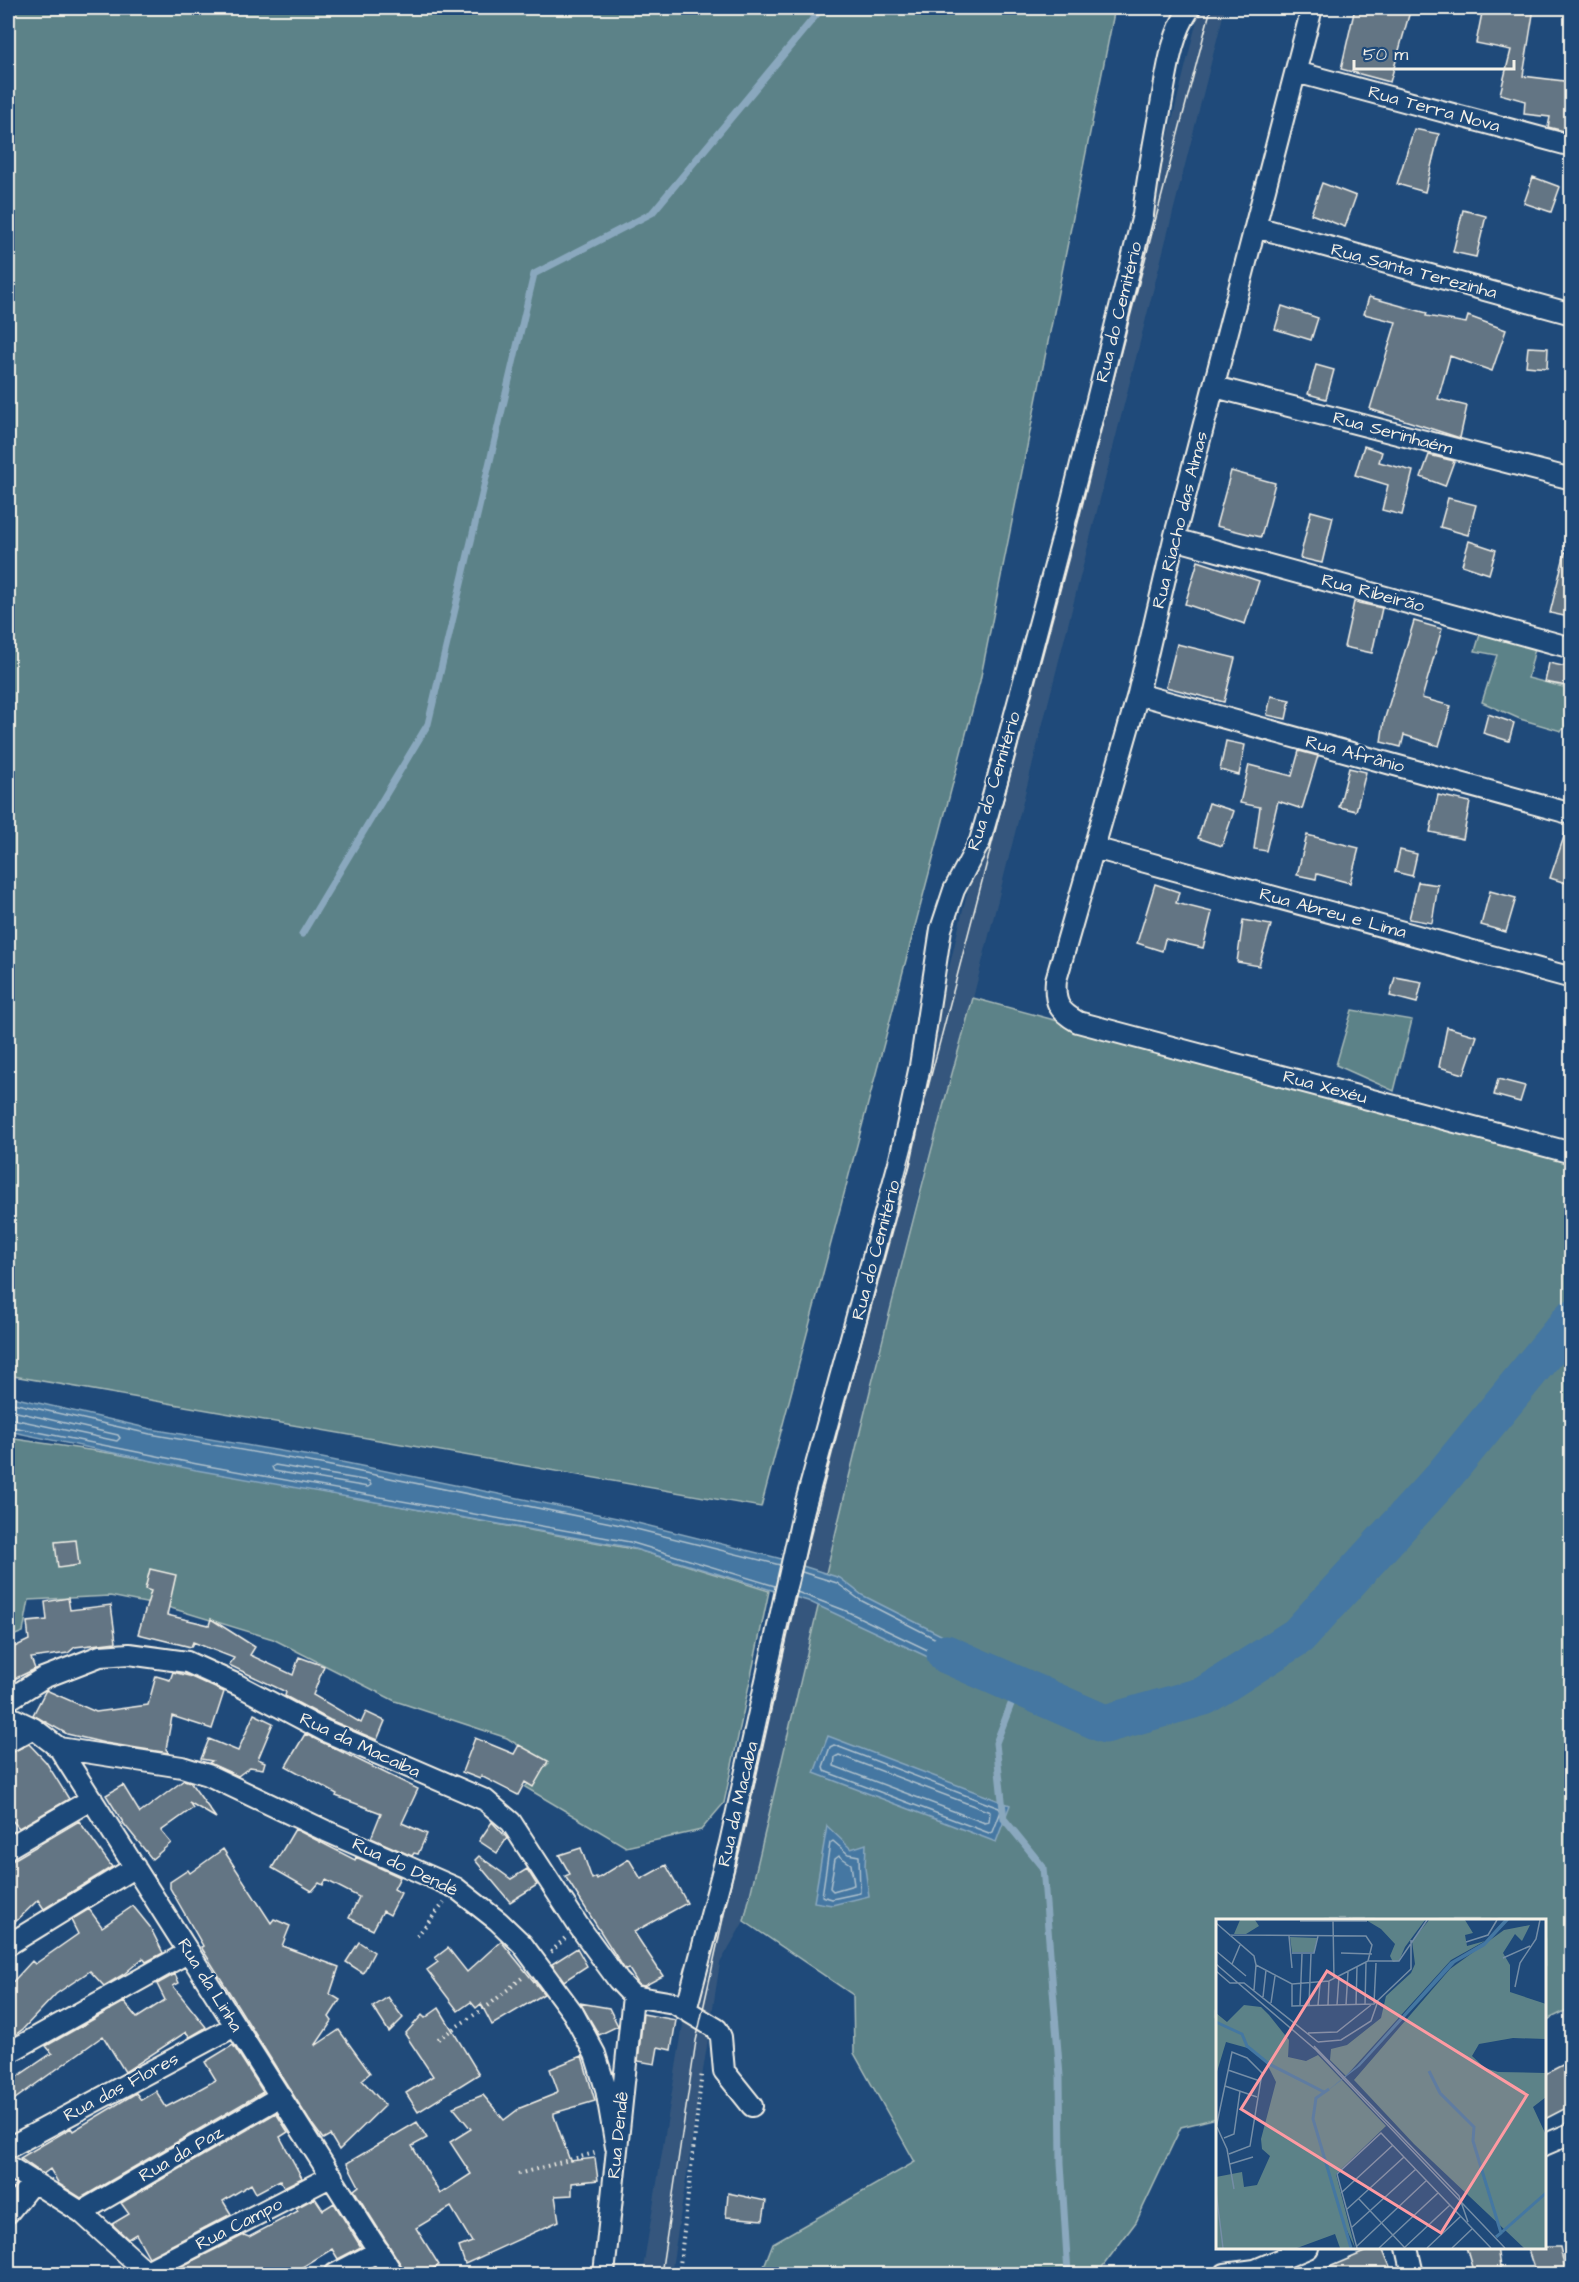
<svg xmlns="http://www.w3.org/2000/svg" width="1579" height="2282" viewBox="0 0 1579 2282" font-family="'Architects Daughter',sans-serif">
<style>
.built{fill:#34577d}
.green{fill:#5c8288;stroke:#a8bab8;stroke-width:1.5}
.water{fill:#4477a2;stroke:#8aa8be;stroke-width:1.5}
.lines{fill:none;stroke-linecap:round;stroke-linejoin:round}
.shore{stroke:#aec0cc;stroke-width:1.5}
.stream{stroke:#8aa8be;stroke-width:7}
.river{stroke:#4477a2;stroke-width:39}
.building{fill:#647584;stroke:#f4f1e8;stroke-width:1.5}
.street-casing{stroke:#f4f1e8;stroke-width:24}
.path{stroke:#f4f1e8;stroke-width:4;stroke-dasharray:1.5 4.5;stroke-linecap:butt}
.street{stroke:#1f4a7a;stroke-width:20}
.tram{stroke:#f4f1e8;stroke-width:1.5}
.labels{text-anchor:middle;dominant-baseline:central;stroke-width:4.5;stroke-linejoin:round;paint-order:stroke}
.street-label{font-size:18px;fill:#f4f1e8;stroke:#1f4a7a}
.inset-river{fill:none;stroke:#4477a2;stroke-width:3}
.inset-road{fill:none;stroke:#748da6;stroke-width:1.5}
.view{fill:#ff9aa2;fill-opacity:0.15;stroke:#ff9aa2;stroke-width:3}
.inset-edge{fill:none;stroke:#f4f1e8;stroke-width:3}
</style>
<rect width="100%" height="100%" fill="#1f4a7a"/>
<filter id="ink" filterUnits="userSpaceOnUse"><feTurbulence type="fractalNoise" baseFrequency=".0167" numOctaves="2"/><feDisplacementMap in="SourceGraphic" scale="12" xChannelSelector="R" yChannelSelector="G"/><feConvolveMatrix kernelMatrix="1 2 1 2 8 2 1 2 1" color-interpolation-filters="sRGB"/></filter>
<g filter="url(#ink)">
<path class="built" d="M1200 8H1225L973 998 918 1195 865 1408 744 1921 720 1963 671 2274H642L683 2025 755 1743 828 1438 916 1106 966 897 1114 353Z"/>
<path class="green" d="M8 8H1115L980 681 761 1507 8 1375Z
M1482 628 1536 644 1528 678 1571 689V723L1561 731 1520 719 1482 702 1497 655 1475 651Z
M973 998 1571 1160V2008L1545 2021 1544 1920H1218L1217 2118 1181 2127 1136 2222 1097 2274H761L773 2243 915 2162 854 2053 853 1995 744 1921C817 1612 887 1303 973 998Z
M1352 1010 1412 1020 1394 1091 1336 1065Z
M8 1438 116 1454 638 1550 769 1591 724 1803 701 1830 626 1847 525 1787 548 1764 507 1738 395 1701 273 1639 171 1608 110 1596 29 1600 23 1632 8 1638Z"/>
<path class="water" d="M8 1396 151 1429 322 1458 617 1518 778 1558 840 1578 862 1595 1004 1667 988 1685 808 1601 628 1547 196 1470 8 1431Z
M828 1736 1010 1805 996 1842 814 1773Z
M827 1826 851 1849 866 1844 865 1868 869 1896 832 1905 814 1902Z"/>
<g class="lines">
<path class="shore" d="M8 1402 150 1434 321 1464 616 1524 780 1565
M8 1410 118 1435 120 1438 117 1441 8 1418
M8 1426 197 1464 630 1542 775 1586
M275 1465 369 1481 371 1485 368 1487 274 1471 272 1467Z
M797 1592 844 1610 984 1677 992 1671 991 1667 860 1600 837 1583 802 1572
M834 1745 999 1808 1001 1811 993 1832 989 1833 824 1771 823 1767 830 1747Z
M839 1755 990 1812 989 1822 985 1823 834 1766 835 1757Z
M833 1841 848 1854 859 1856 860 1893 832 1899 822 1896 830 1843Z
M839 1856 851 1864 854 1885 833 1891 830 1888 835 1859Z"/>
<path class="stream" d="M302 934 428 724 534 274 652 213 822 8
M1018 1686 996 1743 1004 1819 1043 1867 1060 2076 1061 2163 1068 2274"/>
<path class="river" d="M946 1654 1105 1724 1204 1696 1298 1636 1442 1478 1572 1319"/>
</g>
<path class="building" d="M1355 8H1411L1390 82 1341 69Z
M1483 8H1534L1523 76 1572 82V133L1548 127 1550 117 1524 114 1525 101 1500 94 1511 50 1476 43Z
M1414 129 1439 134 1425 192 1397 184Z
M1533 177 1560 187 1551 212 1524 203Z
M1322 183 1356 196 1345 227 1311 214Z
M1463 210 1486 216 1476 257 1453 252Z
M1369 297 1427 313 1426 316 1466 323 1468 316 1506 330 1492 371 1450 356 1438 399 1467 406 1460 438 1370 409 1396 322 1364 314Z
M1282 306 1318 318 1311 340 1275 329Z
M1528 347 1548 348 1547 368 1526 366Z
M1316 365 1334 370 1326 399 1308 394Z
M1364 446 1382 452 1379 462 1413 471 1402 515 1382 510 1388 485 1355 475Z
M1429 455 1454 461 1445 486 1421 477Z
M1231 471 1275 483 1261 537 1216 526Z
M1448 498 1476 505 1468 535 1440 527Z
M1311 511 1333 517 1322 563 1300 558Z
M1469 541 1496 550 1489 574 1462 565Z
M1565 552 1572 553 1569 617 1550 613Z
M1198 561 1259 581 1245 624 1185 604Z
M1354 602 1382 608 1372 653 1344 647Z
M1414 621 1442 629 1422 698 1451 706 1439 746 1404 735 1401 747 1381 742 1384 721Z
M1177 644 1235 658 1224 702 1166 687Z
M1549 663 1572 668V687L1545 682Z
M1271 696 1290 700 1286 719 1267 715Z
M1488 714 1514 723 1509 741 1483 733Z
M1226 741 1245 745 1239 775 1220 770Z
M1299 751 1318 756 1302 809 1278 801 1266 851 1254 849 1260 807 1240 803 1249 765 1292 776Z
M1349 768 1366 772 1356 811 1339 807Z
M1438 795 1470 802 1463 839 1430 832Z
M1209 803 1234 811 1222 846 1198 838Z
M1568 825 1572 826V885L1550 878Z
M1307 835 1359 848 1350 883 1317 874 1316 879 1297 875Z
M1400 850 1417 854 1412 876 1395 872Z
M1418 882 1438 885 1432 923 1409 919Z
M1155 884 1179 892 1176 903 1212 912 1203 948 1165 939 1162 951 1137 943Z
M1490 891 1516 898 1506 932 1481 925Z
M1243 920 1271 925 1259 966 1237 962Z
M1395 977 1422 982 1417 1003 1390 996Z
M1447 1027 1477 1036 1464 1074 1439 1067Z
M1498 1079 1525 1086 1520 1102 1494 1095Z
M76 1540 79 1565 58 1568 55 1542Z
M150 1569 176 1575 167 1615 209 1625 211 1619 255 1647 250 1655 293 1675 299 1657 324 1666 313 1695 361 1723 366 1712 385 1721 377 1740 330 1720 285 1696 286 1692 229 1665 234 1658 193 1642 191 1647 138 1634 151 1591 145 1589Z
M68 1598 70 1610 111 1605 116 1642 75 1647 68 1653 31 1658 35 1669 8 1682V1650L29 1640 27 1622 47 1620 45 1602Z
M173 1672 189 1676 224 1692 212 1729 172 1716 166 1749 169 1753 105 1743 67 1734 33 1715 46 1690 96 1712 148 1705 156 1676 170 1680Z
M254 1714 273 1723 258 1759 265 1762 263 1769 250 1767 238 1776 209 1763 212 1761 201 1759 209 1739 238 1751Z
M305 1734 418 1789 402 1823 427 1834 418 1854 414 1853 412 1856 371 1838 381 1813 336 1796 337 1794 286 1766Z
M475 1738 514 1754 519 1745 548 1761 533 1787 525 1782 518 1795 481 1776 480 1779 462 1772Z
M29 1744 46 1762 69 1799 19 1828 8 1816V1754Z
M184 1780 190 1782 216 1818 189 1802 193 1808 161 1831 171 1843 152 1859 124 1824 106 1795 123 1785 140 1813Z
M79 1821 112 1867 44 1909 38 1900 8 1929V1863Z
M492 1822 507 1838 497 1853 479 1841Z
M295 1829 355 1860 356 1857 400 1877 394 1889 401 1893 390 1915 383 1911 373 1930 349 1918 359 1897 326 1880 323 1885 319 1883 312 1891 272 1868Z
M581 1848 592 1879 596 1877 597 1879 629 1859 641 1879 666 1865 687 1903 634 1932 663 1976 644 1986 639 1985 629 1969 625 1970 565 1876 570 1874 559 1855Z
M223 1849 271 1923 274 1919 290 1926 282 1946 339 1967 330 1994 340 2000 329 2017 332 2021 315 2046 339 2030 370 2073 362 2080 385 2105 339 2150 330 2135 323 2139 309 2120 201 1947 203 1946 170 1888V1882L188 1870 190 1873Z
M479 1856 511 1879 527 1869 537 1885 510 1902 475 1860Z
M133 1906 150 1927 163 1953 146 1962 143 1958 124 1974 104 1986 90 1971 56 1994 23 2029 8 2040V1987L32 1961 35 1964 78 1934 71 1920 89 1909 102 1927Z
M501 1941 544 1994 492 2025 481 2004 476 2008 471 2002 458 2011 427 1970 438 1962 435 1958 448 1948 467 1972Z
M359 1942 374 1952 363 1973 346 1962Z
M577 1948 587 1966 564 1981 552 1964Z
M175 1974 179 1983 173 1986 206 2027 202 2030 190 2037 186 2032 125 2072 103 2036 8 2104V2083L52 2053 46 2046 124 2002 137 2018 165 2000 157 1984Z
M388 1997 403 2018 389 2032 373 2007Z
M580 2003 609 2008 618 2026 599 2035Z
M439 2008 479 2074 418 2112 406 2093 433 2076 405 2034 422 2015 425 2018Z
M643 2014 676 2020 671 2050 658 2047 655 2064 638 2061Z
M233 2045 263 2092 81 2198 59 2184 50 2169 43 2174 20 2158 71 2128 73 2131 136 2093 141 2100 156 2091 166 2107 189 2095 216 2080 205 2062Z
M582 2056 595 2101 554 2113V2116L570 2161 595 2158 598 2180 572 2183V2195L555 2196 559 2221 465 2264 459 2247 472 2242 451 2207 416 2228 439 2265 424 2274H405L403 2268 354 2190 359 2186 347 2163 417 2122 427 2138 412 2146 440 2194 471 2174 450 2142 471 2129 453 2107 483 2095 504 2120 520 2108 555 2094 558 2091 550 2069Z
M1572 2060V2105L1545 2119V2074Z
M276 2113 288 2132 280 2137 302 2178 284 2187 280 2180 256 2193 251 2184 223 2201 231 2214 149 2257 136 2234 128 2239 112 2224 129 2214 121 2203Z
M728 2193 766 2201 763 2220 726 2217Z
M315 2198 323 2210 334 2203 361 2247 338 2259 332 2249 291 2274H166L244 2235 249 2237 298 2211 296 2208Z
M1376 2247H1382L1393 2274H1313Z
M1466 2247H1497L1501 2274H1474Z
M1527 2247H1560L1566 2274H1536Z"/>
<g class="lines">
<g class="street-casing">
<path id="street" d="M1312 8 1174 539 1138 694 1056 980C1054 1002 1058 1011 1078 1022L1572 1153
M1296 72 1572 146
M1256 227 1572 314
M1215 387 1572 479
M1174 539 1572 648
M1138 694 1572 814
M1094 848 1572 978
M8 1700 43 1678 100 1656 129 1654 187 1662 238 1685 325 1731 485 1800 511 1822 578 1925 618 1980 633 1996
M8 1716 33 1728 59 1748 393 2274
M8 1742 33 1728
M59 1748 182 1767 208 1775 326 1831 456 1888 498 1921 522 1944 573 2013 595 2054 606 2089 616 2147
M8 1848 92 1799
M8 1945 135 1867
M633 1996 674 2003 717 2029 721 2037 724 2071 752 2106
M686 2010 730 1843 804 1509 900 1159 920 1066 941 929 954 890 980 841 993 796 1065 528 1143 215C1147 178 1154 142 1161 105 1167 73 1171 35 1190 8
M8 2053 189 1952
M1544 2145 1572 2133
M8 2148 235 2026
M8 2166 81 2212 149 2274
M81 2212 281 2096
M8 2213 32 2183
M1407 2248 1413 2274
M147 2271 332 2176
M335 2274 379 2251
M604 2274 633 1996
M1225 2274 1255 2270 1308 2248"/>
</g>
<path class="path" d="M417 1936 444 1903
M551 1952 565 1938
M438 2039 489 2005 523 1977
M518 2174 598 2152
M679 2274 702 2072"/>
<use href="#street" class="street"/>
<path class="tram" d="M661 2274 696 2041 793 1602 1211 8"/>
</g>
</g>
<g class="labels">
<g class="street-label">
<text transform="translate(1434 109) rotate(15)">Rua Terra Nova</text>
<text transform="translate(1414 271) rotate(15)">Rua Santa Terezinha</text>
<text transform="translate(1119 312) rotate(-76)">Rua do Cemitério</text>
<text transform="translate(1393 433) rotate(15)">Rua Serinhaém</text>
<text transform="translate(1180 520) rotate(-76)">Rua Riacho das Almas</text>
<text transform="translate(1373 593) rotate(15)">Rua Ribeirão</text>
<text transform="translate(1355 754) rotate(15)">Rua Afrânio</text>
<text transform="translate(994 781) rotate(-73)">Rua do Cemitério</text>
<text transform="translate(1333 913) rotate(15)">Rua Abreu e Lima</text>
<text transform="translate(1325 1087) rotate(15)">Rua Xexéu</text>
<text transform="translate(876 1250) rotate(-75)">Rua do Cemitério</text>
<text transform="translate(360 1745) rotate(25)">Rua da Macaiba</text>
<text transform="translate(738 1804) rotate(-77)">Rua da Macaba</text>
<text transform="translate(405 1867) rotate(25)">Rua do Dendé</text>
<text transform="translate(210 1985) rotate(58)">Rua da Linha</text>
<text transform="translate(121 2087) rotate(-28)">Rua das Flores</text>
<text transform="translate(618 2135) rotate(-84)">Rua Dendê</text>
<text transform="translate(181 2154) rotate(-30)">Rua da Paz</text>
<text transform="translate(239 2224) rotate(-27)">Rua Campo</text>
</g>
</g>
<g transform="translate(1216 1919)">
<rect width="330" height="330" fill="#1f4a7a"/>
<path d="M24 1H39L43 7 30 15H18ZM150 1H209L189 28 183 42 177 43 174 37 179 25 165 10ZM213 1H249L257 14 249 16 251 27 269 22 235 41 130 157 114 141 115 130 131 126 165 99 170 77 195 54 199 45 196 22ZM314 6 306 22 299 15 287 34 294 46V73L330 85V120L297 119 263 125 256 137 269 149 282 153 330 154V178L317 188 330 216V329H308L198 225 138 161 234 50 288 11ZM74 18 101 19 98 33H76ZM28 86 45 88 53 96 73 121 72 138 90 142 102 136 170 207 120 255 139 329 130 309 135 329H124L119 315 81 329H0V258L26 253 28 268 41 266 54 237 46 230 45 220 60 163 50 143 35 130 10 123 0 156V94L11 103Z" fill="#5c8288"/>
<path d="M288 1H293L269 27 239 44 144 147 110 173 141 147 234 43 268 23Z" fill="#4477a2"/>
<path class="inset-river" d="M0 103 26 115 31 127 53 145 108 173M213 152 224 174 258 208 257 222 285 314 280 318M113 170 100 179 97 200 135 329M286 313 330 274"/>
<path class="inset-road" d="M84 2H151M117 2 118 60M0 4 38 37 40 46 76 65 113 62 152 42M13 16 150 17 156 26 152 42M73 17 76 49M250 23 272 16 281 1M0 32 30 57M76 34H98L102 17M125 34 156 35M287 39 314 27M152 42H183L211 1M0 45 100 131 289 329M16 45 24 26M0 52 14 64H28L102 123M76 65V87L158 85 195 50V21M299 68 304 44 320 20 324 1M38 71 40 46M47 78 50 51M55 84 59 57M158 84 160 44M84 86 86 35M93 86 95 35M102 86 104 65M112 86 113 62M121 86 123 58M130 86 132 53M140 86 141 48M149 86 150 44M92 114 121 113 155 86M102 123 125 121 155 102 162 82M98 127 243 277 252 303M12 151 44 162M9 167 41 178M1 208 11 230 18 270M0 209 16 133 31 139 46 154 34 227 13 235M8 219 18 215 24 172M14 245 37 238M0 272 7 329M125 274 177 226M143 280 189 329M130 291 188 238M135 309 200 250M141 327 211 261M141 329 121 255 165 214 275 329M163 329 222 274M188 329 234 286M211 329 245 297M236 329 256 310"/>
<path class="view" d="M111 52 311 176 225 314 25 190Z"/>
<rect width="330" height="330" class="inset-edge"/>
</g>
<rect width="1579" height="2282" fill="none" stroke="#1f4a7a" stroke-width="30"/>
<rect x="15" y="15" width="1549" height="2252" fill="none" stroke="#f4f1e8" stroke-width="2" filter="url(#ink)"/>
<path d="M1354 60v9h160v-9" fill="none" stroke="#f4f1e8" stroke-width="3"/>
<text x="1363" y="60" font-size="18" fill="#f4f1e8" stroke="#1f4a7a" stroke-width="4.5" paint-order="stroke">50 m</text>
</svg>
